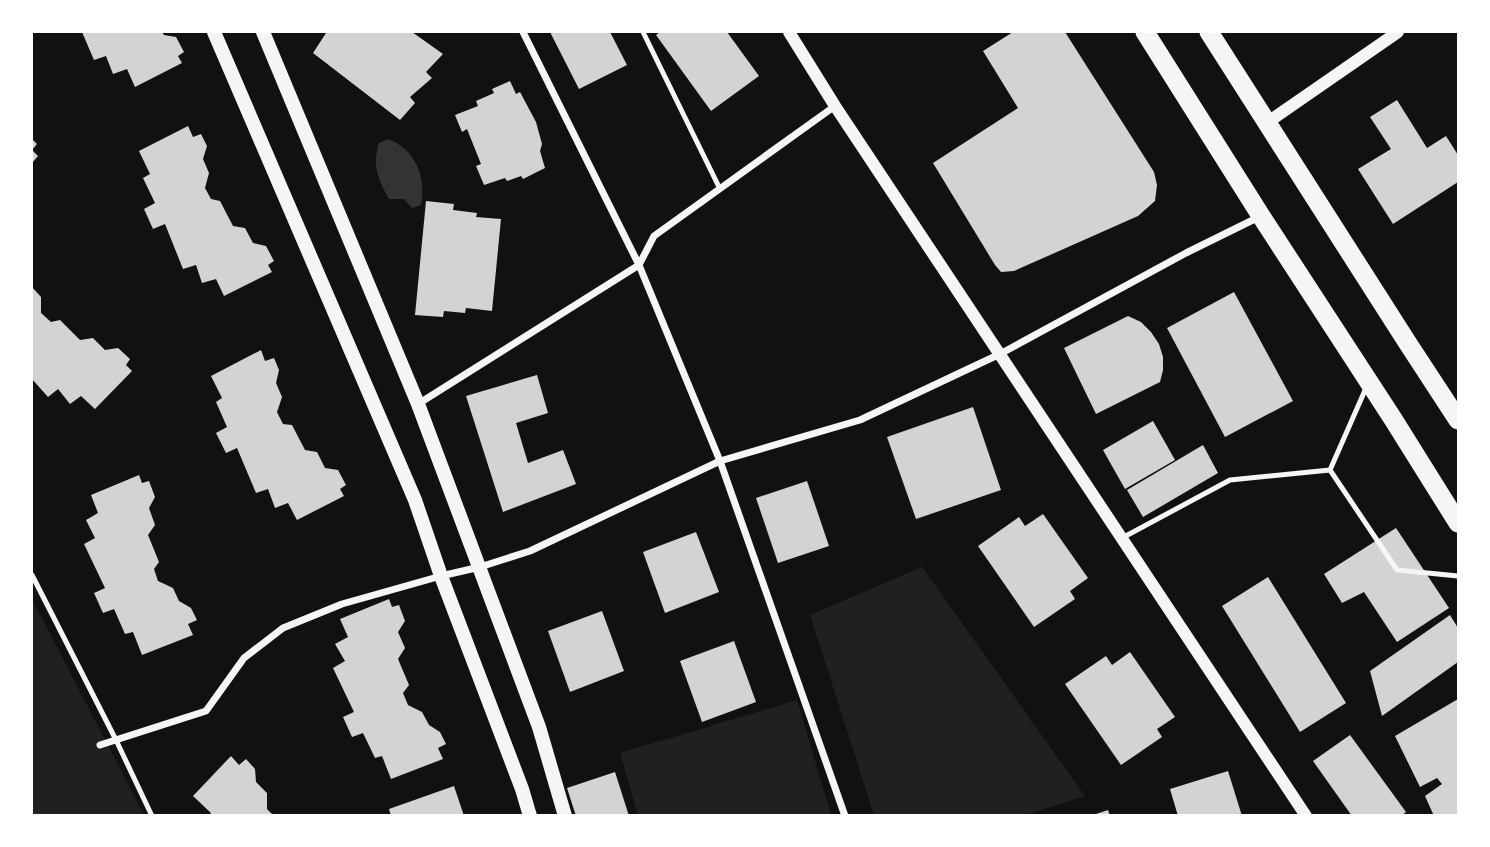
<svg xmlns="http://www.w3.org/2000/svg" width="1490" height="847" viewBox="0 0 1490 847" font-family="Spectral,serif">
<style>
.green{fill:#202020}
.water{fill:#333}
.building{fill:#d3d3d3}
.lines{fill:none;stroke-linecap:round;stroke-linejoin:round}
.service{stroke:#f5f5f5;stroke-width:5}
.minor{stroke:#f5f5f5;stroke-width:7}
.tertiary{stroke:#f5f5f5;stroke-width:12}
.secondary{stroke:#f5f5f5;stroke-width:14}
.trunk{stroke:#f5f5f5;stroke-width:19}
</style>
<rect width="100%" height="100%" fill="#111"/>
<path class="green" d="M922 567 1085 796 1025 815H874L810 615Z
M32 599 144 815H32Z
M797 700 831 815H638L620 753Z"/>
<path class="water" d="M388 139C415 149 427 177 421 205L412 208 404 199H389C378 179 372 166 379 143Z"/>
<path class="building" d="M82 32H162L164 35 176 37 184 52 178 56 182 63 135 87 127 69 113 74 106 56 94 60Z
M335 32H412L443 54 426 72 432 78 410 97 415 103 400 120 313 53 326 33H334Z
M550 32H610L627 65 579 89Z
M660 32H727L759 76 711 111 656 35Z
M1013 32H1065L1154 172 1157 185 1155 201 1138 216 1014 271 1001 272 995 265 933 163 1018 108 983 51Z
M510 81 516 94 520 92 536 122 542 144 540 151 545 168 523 179 521 176 507 181 505 178 484 185 476 166 481 164 467 129 462 132 455 115 478 106 476 101 494 93 492 89Z
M1397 100 1427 148 1446 136 1458 155V182L1393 224 1358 169 1391 149 1370 117Z
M188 126 193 137 201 134 207 146 203 159 209 173 205 188 211 199 220 201 233 226 245 228 253 243 266 246 274 261 268 265 272 272 224 296 216 279 202 283 196 265 183 269 165 224 153 229 144 209 155 203 143 178 150 174 139 151Z
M32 139 37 144 32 150 38 156 32 163Z
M426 201 454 204 453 210 477 213 476 217 501 219 492 311 466 308 465 313 444 311 443 317 415 315Z
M32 287 41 297V313L51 322 60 320 80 340 93 338 105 350 118 348 130 359 126 365 132 371 95 409 81 396 70 404 58 389 48 397 32 379Z
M1234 292 1293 401 1225 437 1167 328Z
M1128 316 1141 322 1151 332 1159 344 1163 357V370L1160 382 1096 414 1064 348Z
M261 350 265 361 274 358 279 370 276 383 282 397 277 412 283 424 292 425 305 450 317 452 325 468 338 470 346 485 340 489 344 496 297 520 288 503 275 508 268 489 256 493 237 448 226 453 216 433 227 427 216 402 222 398 211 376Z
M537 375 548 413 516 423 528 463 563 450 576 484 503 512 466 396Z
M973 407 1001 490 916 519 887 437Z
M1153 421 1175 460 1125 489 1103 450Z
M1203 445 1218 473 1143 517 1127 490Z
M139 475 142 483 149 481 155 497 149 508 155 525 148 535 159 562 154 569 158 581 173 588 179 601 191 608 197 620 188 624 193 635 142 655 133 632 125 634 114 609 103 613 94 593 105 588 84 544 95 538 86 520 98 513 91 495Z
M807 481 829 546 778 563 756 498Z
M1043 514 1088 578 1070 591 1075 599 1034 627 978 546 1019 517 1025 526Z
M1396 528 1449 608 1397 642 1364 592 1342 603 1324 574Z
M696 532 719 592 665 613 643 552Z
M1268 577 1346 703 1300 732 1222 606Z
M389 599 392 607 399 605 405 621 398 632 405 648 398 659 409 685 403 693 408 705 422 712 429 725 440 732 446 744 438 748 443 759 391 779 382 756 375 758 363 733 352 737 343 717 354 712 333 668 345 661 335 644 348 637 340 619Z
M602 611 624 671 570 692 548 631Z
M1450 615 1458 628V662L1382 716 1370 671Z
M734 641 756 702 702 722 680 661Z
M1130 652 1175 717 1157 729 1162 737 1121 765 1065 684 1106 656 1112 665Z
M1458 699V816H1434L1425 796 1442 784 1437 778 1420 787 1395 736Z
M1350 735 1406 812 1401 816H1352L1313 761Z
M231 756 239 765 246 759 255 769 256 782 267 793V809L274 816H209L211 813 193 796Z
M1228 771 1242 816H1178L1170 789Z
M615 772 629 816H576L567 788Z
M454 786 464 816H391L389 809Z
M1108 810 1110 816H1093V815Z"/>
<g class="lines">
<path class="service" d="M643 32 720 189
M1366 388 1330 470 1397 570 1458 576
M1122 538 1230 480 1330 470
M32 575 116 740 152 816"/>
<path class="minor" d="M523 32 639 265 720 461 845 816
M418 404 639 265 654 236 835 106
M100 745 206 711 244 658 283 628 342 604 441 576 480 567 530 551 720 461 860 420 1000 354 1186 253 1261 216"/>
<path class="tertiary" d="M789 32 835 106 1306 816
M1268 122 1398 32"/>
<path class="secondary" d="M214 32 415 500 441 576 522 789 530 816
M263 32 418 404 539 727 565 816"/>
<path class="trunk" d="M1145 32 1261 216 1393 419 1458 523
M1209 32 1407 342 1458 420"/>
</g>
<rect width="1490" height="847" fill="none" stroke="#ffffff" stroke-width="66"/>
</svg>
